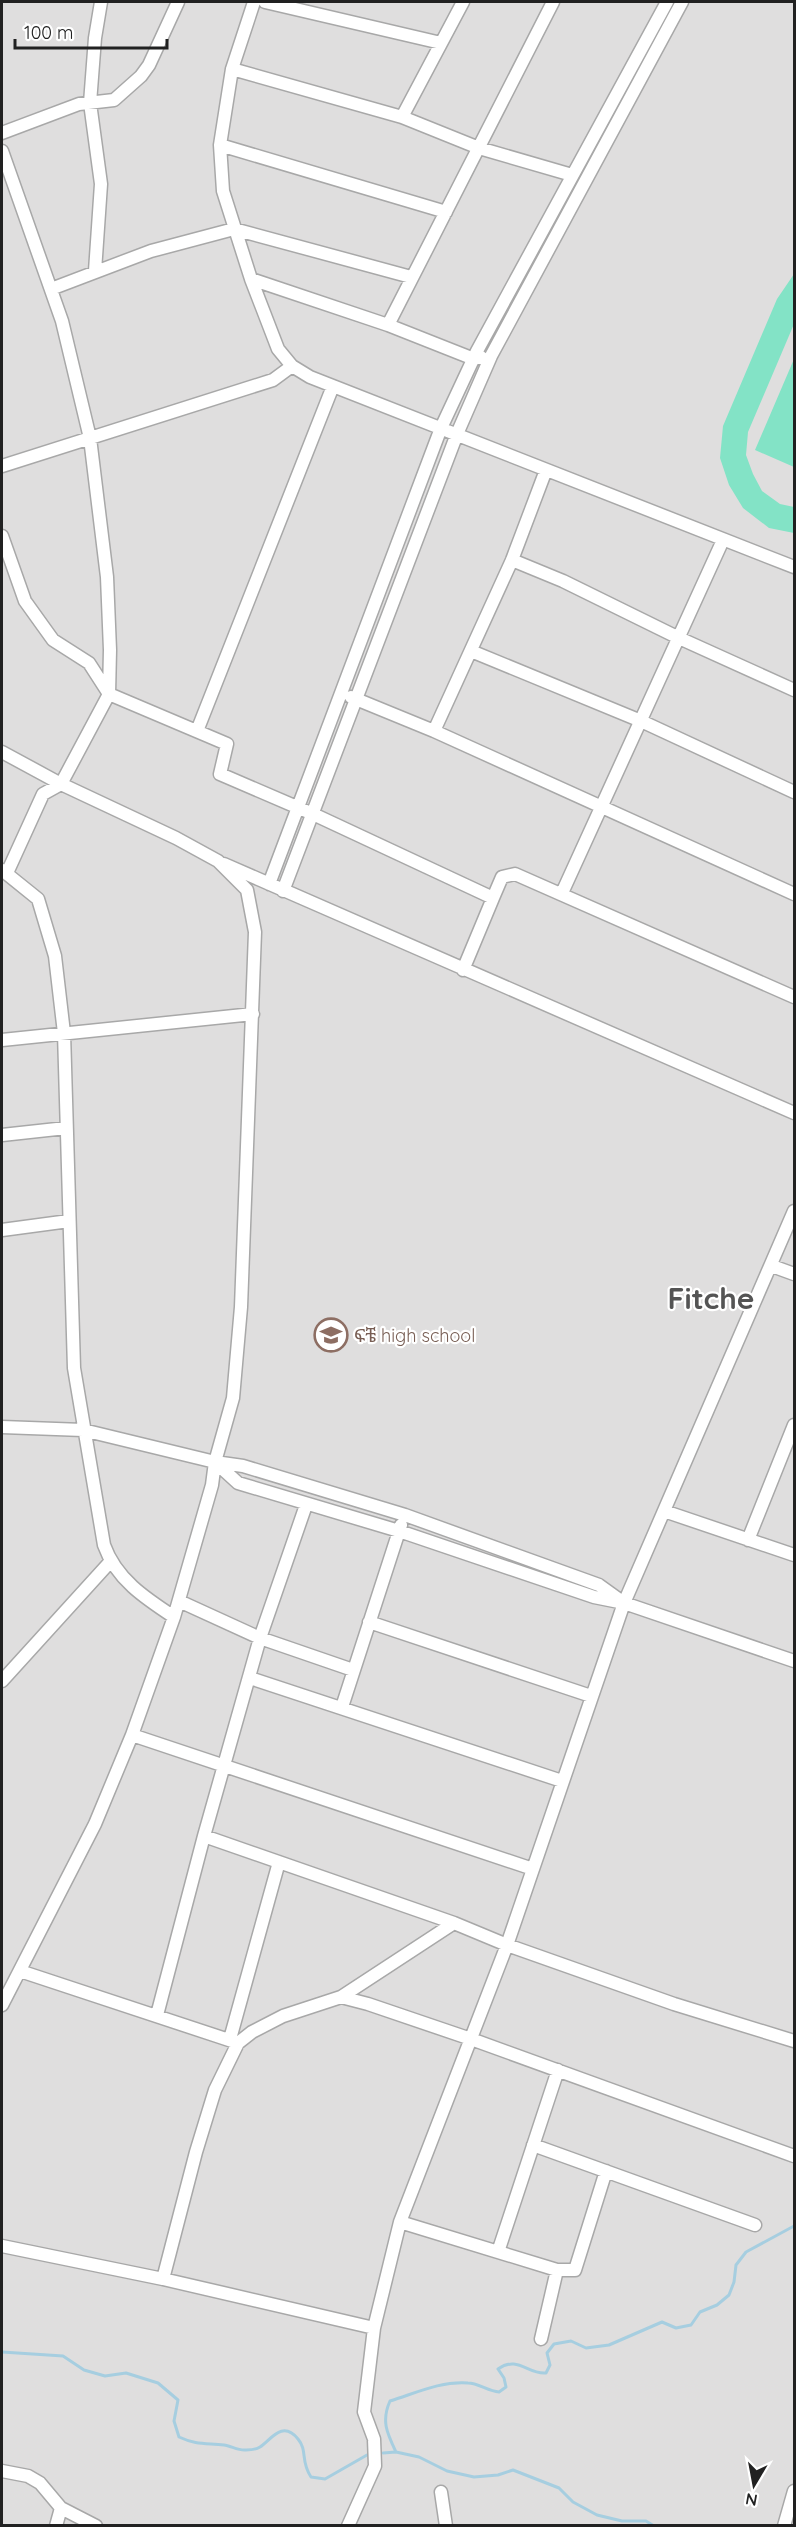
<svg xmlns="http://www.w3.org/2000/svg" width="796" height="2527" viewBox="0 0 796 2527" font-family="Quicksand,'Noto Sans Ethiopic',sans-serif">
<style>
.residential{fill:#dfdede}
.pitch{fill:#83e3c6}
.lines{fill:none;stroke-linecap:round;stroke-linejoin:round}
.stream{stroke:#a6cee0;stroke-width:3}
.minor-casing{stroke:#a8a8a8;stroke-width:15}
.minor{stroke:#fff;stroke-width:12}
.labels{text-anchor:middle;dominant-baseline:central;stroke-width:4.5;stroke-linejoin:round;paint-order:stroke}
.education-label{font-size:18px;fill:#785e54;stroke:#fff;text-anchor:start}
.town-label{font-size:30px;font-weight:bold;fill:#545454;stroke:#fff}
</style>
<rect width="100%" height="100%" fill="#f1efe7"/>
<path class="residential" d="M2 2H794V2525H2Z"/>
<path class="pitch" d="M794 274V324L748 432 746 455 753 474 762 491 780 504 794 507V533L769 528 743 508 729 485 720 458 723 426 777 299Z
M794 359V467L755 450Z"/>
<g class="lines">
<path class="stream" d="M2 2352 63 2356 84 2370 105 2376 126 2373 158 2383 178 2400 174 2421 179 2437C196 2445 206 2443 224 2445 231 2446 239 2451 246 2450 250 2450 257 2449 260 2447 270 2441 282 2419 298 2439 308 2451 300 2461 311 2477L325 2479 367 2455
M396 2452C387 2433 381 2421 390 2401 416 2393 440 2381 468 2383 478 2383 488 2391 499 2392L506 2387 504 2378 498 2369C518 2355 528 2375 546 2373L550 2365 547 2353 554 2344 571 2341 586 2348 609 2345 662 2322 676 2328 691 2325 700 2312 717 2305 729 2295 734 2282 736 2265 746 2252 794 2226
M383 2453 396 2452 419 2457 447 2471 474 2477 498 2475 513 2470 559 2488 573 2502 597 2515 622 2521H646L654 2526"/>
<g class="minor-casing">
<path id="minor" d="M254 2 232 69 220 145 223 191 251 279 278 349 292 366 310 377 794 567
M265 2 441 43
M232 69 402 117 479 148 572 175
M402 117 463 2
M2 133 79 104 114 100 141 76 149 65 178 2
M220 145 446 212
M2 151 62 321 90 438 107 577 110 650 109 694 61 784 43 794 7 873
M95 271 101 184 90 103 95 38 101 2
M251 279 388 325
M51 289 151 251 234 229 411 277
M481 357 474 359 388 325 553 2
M2 466 273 380 292 366
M2 536 25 601 53 640 89 663 109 694 227 744 220 774 313 814 493 898 502 877 515 874 794 997
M512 560 563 581 679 638 794 690
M471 651 641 721 794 792
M351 697 434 731 794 894
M197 731 333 386
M434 731 512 560 546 470
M2 752 61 784 176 838 218 861 247 890 255 932 241 1307 233 1398 215 1462 212 1485 174 1617 132 1735 95 1824 2 2005
M224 864 794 1113
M2 870 38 899 55 956 64 1033 74 1368 104 1545C116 1579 145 1598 174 1617
M269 884 441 428 477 351 667 2
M283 891 457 434 491 356 682 2
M562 893 723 540
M463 970 493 898
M2 1040 253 1014
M2 1135 66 1128
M2 1230 69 1221
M772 1266 794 1274
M2 1427 83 1430 215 1462 243 1466 405 1515 599 1585 624 1603
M215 1462 238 1483 399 1531 594 1597 624 1603 794 1661
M664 1511 794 1555
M748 1540 794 1425
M179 1601 260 1638 353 1670
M369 1622 591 1696
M250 1678 562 1781
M2 1681 110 1562
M342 1707 401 1525
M132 1735 533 1869
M204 1836 454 1923 507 1945 674 2004 794 2041
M20 1971 238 2043
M341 1997 368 2004 471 2039 794 2156
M157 2015 204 1836 260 1638 306 1505
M230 2039 279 1862
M533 2145 755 2225
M400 2222 557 2270H575L606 2171
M2 2246 163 2279 374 2328
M498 2252 558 2070
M163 2279 196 2152 215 2090 238 2043 252 2032 283 2016 341 1997 454 1923
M541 2339 557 2270
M2 2471 28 2476 40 2483 61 2508 96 2526
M441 2492 446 2526
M56 2526 61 2508
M348 2526 375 2466 374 2439 364 2412 374 2328 400 2222 507 1945 624 1603 794 1211
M784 2526 794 2491"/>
</g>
<use href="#minor" class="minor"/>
</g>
<defs>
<g id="school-ring" transform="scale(1.725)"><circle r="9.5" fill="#fff" stroke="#8d6e63" stroke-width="1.5"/><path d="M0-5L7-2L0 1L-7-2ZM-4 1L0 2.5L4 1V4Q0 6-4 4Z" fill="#8d6e63"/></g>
</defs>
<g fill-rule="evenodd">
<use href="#school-ring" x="331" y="1335"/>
</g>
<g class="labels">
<g class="education-label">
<text x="354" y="1335">ፍቼ high school</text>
</g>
<g class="town-label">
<text x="711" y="1298">Fitche</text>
</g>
</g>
<rect width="796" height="2527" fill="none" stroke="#212121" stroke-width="6"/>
<g transform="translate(754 2485) rotate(190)" stroke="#ffffff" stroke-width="4.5" paint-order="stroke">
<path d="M0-4.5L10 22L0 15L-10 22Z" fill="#212121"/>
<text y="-9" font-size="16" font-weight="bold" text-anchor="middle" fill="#212121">N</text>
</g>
<path d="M15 39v9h152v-9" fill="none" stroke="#212121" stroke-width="3"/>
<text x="24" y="39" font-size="18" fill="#212121" stroke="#ffffff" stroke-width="4.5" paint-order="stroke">100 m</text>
</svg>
